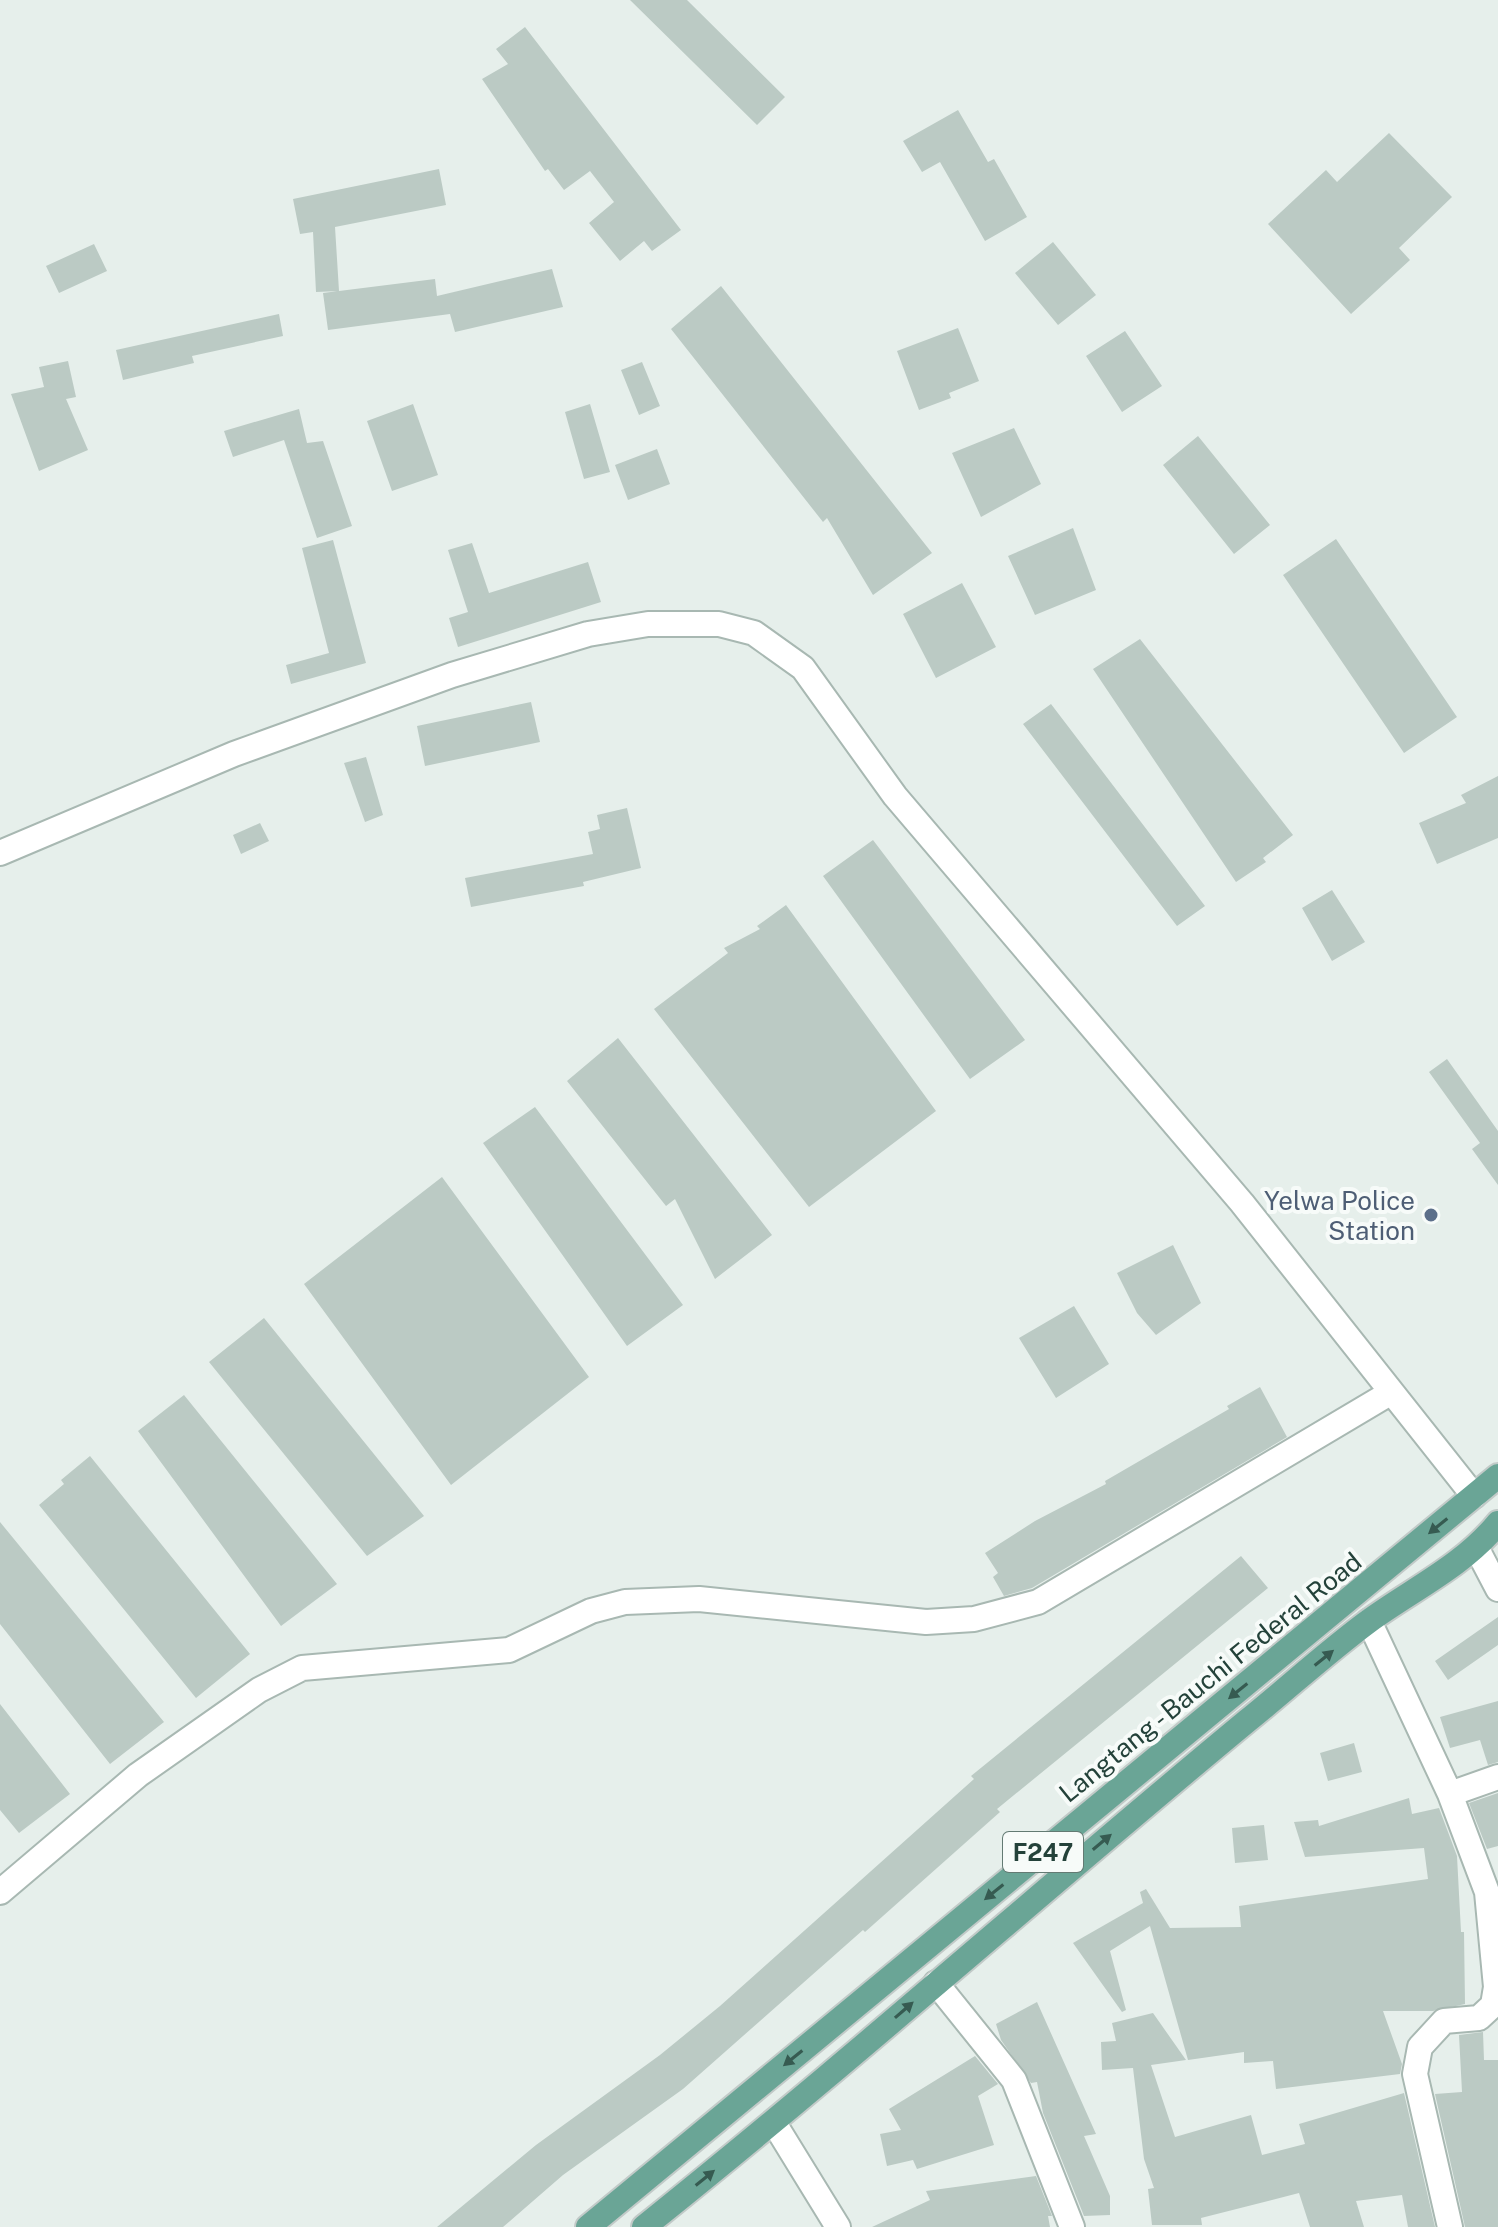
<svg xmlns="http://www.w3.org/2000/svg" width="1498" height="2227" viewBox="0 0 1498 2227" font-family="'Public Sans',sans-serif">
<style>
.building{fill:#bbcac4}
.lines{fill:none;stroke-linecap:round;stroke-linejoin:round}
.minor-casing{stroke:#a8b8b2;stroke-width:28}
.primary-casing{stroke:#c2cac8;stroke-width:28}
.minor{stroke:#fff;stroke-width:24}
.primary{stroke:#6aa596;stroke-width:24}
.oneway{fill:#365b51}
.service-dot{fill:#5c6f8a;stroke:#f7fbf9;stroke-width:3}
.labels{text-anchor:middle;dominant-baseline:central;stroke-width:8;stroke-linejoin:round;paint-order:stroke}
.shield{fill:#f7fbf9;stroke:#637a73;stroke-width:2}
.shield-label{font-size:24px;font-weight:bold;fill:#24423a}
.service-label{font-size:26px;fill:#4e5e75;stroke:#f7fbf9;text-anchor:end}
.street-label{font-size:26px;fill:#24423a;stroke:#f7fbf9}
</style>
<rect width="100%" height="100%" fill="#e6efeb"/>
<path class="building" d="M630 0H687L785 97 757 125Z
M525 27 681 230 652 251 644 241 620 261 589 223 614 202 590 171 564 190 548 169 545 171 482 79 508 64 496 49Z
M958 110 988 162 994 159 1027 217 985 241 940 162 922 172 903 141Z
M1389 133 1452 197 1399 248 1410 260 1351 314 1268 224 1326 170 1337 182Z
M439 169 446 205 335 227 339 291 316 292 313 232 300 234 293 199Z
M1053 242 1096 295 1058 325 1015 273Z
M94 244 107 271 59 293 46 266Z
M552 269 563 307 455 332 450 314 328 330 323 293 435 279 437 296Z
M721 286 932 553 873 595 827 518 823 522 671 329Z
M279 314 283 336 192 356 194 363 123 380 116 350Z
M958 328 979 381 949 393 951 398 919 410 897 351Z
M1125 331 1162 386 1122 412 1086 356Z
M68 361 76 397 66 399 88 450 39 471 11 394 44 387 39 367Z
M642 362 660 406 639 415 621 370Z
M413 404 438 475 392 491 367 421Z
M590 404 610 472 584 479 565 412Z
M299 409 307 443 323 441 352 526 317 538 284 440 233 457 224 431Z
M1014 428 1041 484 981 517 952 453Z
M1198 436 1270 525 1234 554 1163 465Z
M657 449 670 484 628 500 615 465Z
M1073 528 1096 590 1035 615 1008 556Z
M1336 539 1457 717 1404 753 1283 575Z
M333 540 366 663 291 684 286 665 329 653 302 548Z
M472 543 489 593 588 562 601 602 458 647 449 618 468 612 448 550Z
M962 583 996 647 936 678 903 614Z
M1140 639 1293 835 1263 858 1266 862 1236 882 1093 669Z
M531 702 540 742 425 766 417 726Z
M1051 704 1205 906 1177 926 1023 724Z
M366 757 383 815 365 822 344 763Z
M1498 776V838L1437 864 1419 823 1466 803 1461 795Z
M627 808 641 868 583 882 584 886 471 907 465 878 593 854 588 832 600 829 597 815Z
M260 823 269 841 241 854 233 835Z
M873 840 1025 1040 970 1079 823 876Z
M1332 890 1365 942 1332 961 1302 908Z
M786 905 936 1111 809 1207 654 1009 728 953 724 948 760 929 757 926Z
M618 1038 772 1235 715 1279 675 1199 666 1206 567 1081Z
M1447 1059 1498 1131V1185L1472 1149 1480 1143 1429 1072Z
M535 1107 683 1305 627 1346 483 1143Z
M442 1177 589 1377 451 1485 304 1284Z
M1173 1245 1201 1303 1156 1335 1137 1313 1117 1273Z
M1074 1306 1109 1364 1056 1398 1019 1338Z
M264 1318 424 1516 367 1556 209 1362Z
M1260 1387 1287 1437 1032 1588 1004 1596 993 1577 998 1573 985 1553 1035 1521 1106 1484 1105 1481 1229 1409 1227 1406Z
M184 1395 337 1584 281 1626 138 1431Z
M90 1456 250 1654 196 1698 39 1505 64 1484 61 1480Z
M0 1522 164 1722 110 1764 0 1624Z
M1241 1556 1268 1588 997 1809 1000 1812 865 1932 863 1930 683 2089 563 2175 503 2227H437L536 2145 660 2055 720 2006 974 1779 971 1776Z
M1498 1617V1645L1448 1680 1435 1661Z
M1498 1701V1762L1488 1765 1480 1740 1450 1748 1440 1717Z
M0 1704 70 1794 19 1833 0 1810Z
M1354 1743 1362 1772 1328 1781 1320 1753Z
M1498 1793V1846L1487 1849 1469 1803Z
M1409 1798 1412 1814 1439 1808 1457 1856 1461 1932H1464L1465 2004 1433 2011H1383L1402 2064 1400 2074 1276 2089 1273 2061 1244 2063V2052L1188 2060 1150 1926 1110 1951 1126 2010 1122 2012 1073 1943 1143 1903 1140 1892 1146 1889 1170 1928 1241 1927 1239 1906 1428 1879 1424 1848 1305 1857 1294 1822 1318 1820 1319 1826Z
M1264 1825 1268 1860 1235 1863 1232 1828Z
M1037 2002 1096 2134 1084 2136 1110 2196V2215L1084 2216 1043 2113 1037 2082 1031 2083 1001 2040 996 2024Z
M1153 2013 1186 2060 1151 2065 1175 2137 1251 2115 1262 2155 1305 2144 1299 2124 1404 2093 1435 2227H1408L1402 2195 1356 2201 1364 2227H1310L1299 2193 1201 2218 1202 2225H1152L1148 2189 1154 2188 1144 2159 1133 2068 1102 2070 1101 2042 1116 2041 1112 2023Z
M1483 2032 1484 2060H1498V2227H1465L1435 2094 1462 2092 1459 2035Z
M975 2056 998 2084 978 2096 994 2145 917 2169 913 2160 887 2166 880 2134 901 2130 889 2109Z
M1036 2176 1052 2216H1048L1050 2227H872L930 2200 926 2191Z"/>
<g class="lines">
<g class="minor-casing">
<path id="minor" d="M0 853 234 754 452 675 588 634 648 624H719L754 633 803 668 895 796 1242 1203 1474 1496
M1477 1549 1498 1589
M1369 1621 1450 1794 1487 1892 1496 1987 1493 2005 1479 2018 1444 2021 1420 2047 1415 2074 1450 2227
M1450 1794 1498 1777
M0 1892 138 1775 259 1690 302 1668 509 1650 591 1611 625 1602 699 1599 926 1622 974 1619 1038 1602 1390 1393
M936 1983 1014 2080 1072 2227
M774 2123 838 2227"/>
</g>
<g class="primary-casing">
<path id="primary" d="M588 2227 1498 1476
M644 2227C849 2063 1045 1888 1247 1721 1288 1688 1327 1652 1369 1621 1413 1589 1463 1566 1498 1523"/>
</g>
<use href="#minor" class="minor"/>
<use href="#primary" class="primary"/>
</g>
<defs><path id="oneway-solid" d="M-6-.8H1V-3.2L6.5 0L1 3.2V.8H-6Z" transform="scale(2)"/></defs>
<g class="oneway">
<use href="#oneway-solid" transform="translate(1438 1526) rotate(141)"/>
<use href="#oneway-solid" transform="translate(1324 1658) rotate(-39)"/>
<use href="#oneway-solid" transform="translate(1238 1691) rotate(141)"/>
<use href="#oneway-solid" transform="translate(1102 1842) rotate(-40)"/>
<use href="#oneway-solid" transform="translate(994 1892) rotate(141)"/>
<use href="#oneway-solid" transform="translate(904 2010) rotate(-41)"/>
<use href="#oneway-solid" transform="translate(793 2058) rotate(141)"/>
<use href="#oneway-solid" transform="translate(705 2178) rotate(-39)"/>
</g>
<circle class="service-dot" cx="1431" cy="1215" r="8"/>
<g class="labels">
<rect class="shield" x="1003" y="1832" width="80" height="40" rx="6"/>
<g class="shield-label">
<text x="1043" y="1852">F247</text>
</g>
<g class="service-label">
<text x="1415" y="1200">Yelwa Police<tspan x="1415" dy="30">Station</tspan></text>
</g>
<g class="street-label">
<text transform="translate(1210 1677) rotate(-39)">Langtang - Bauchi Federal Road</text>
</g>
</g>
</svg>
